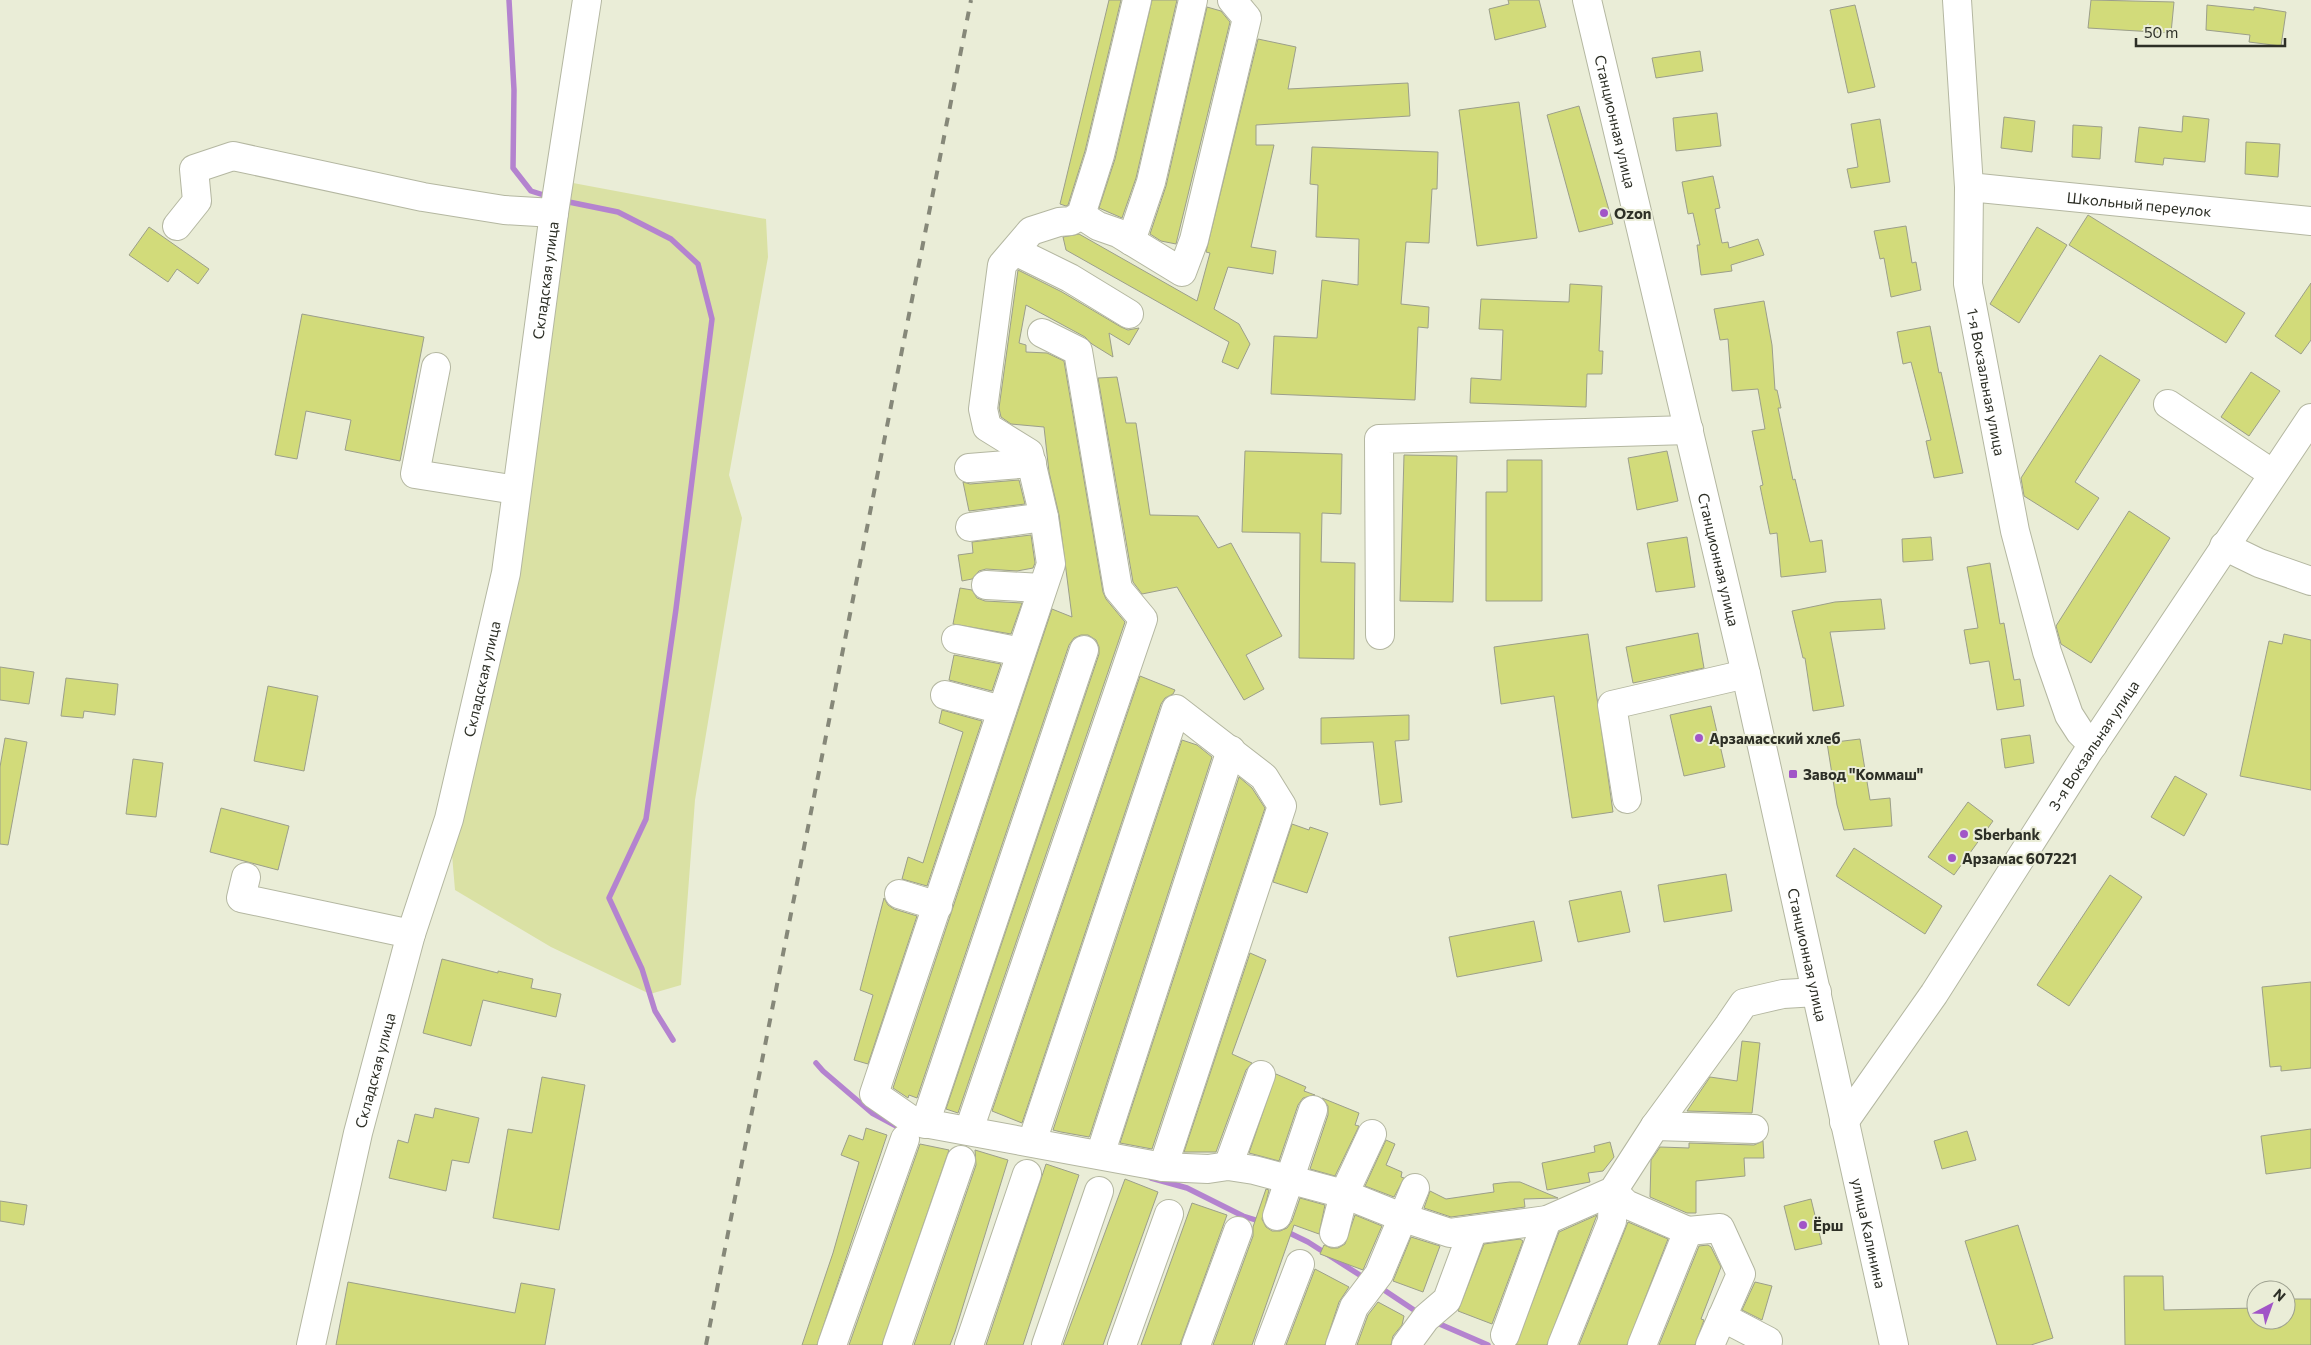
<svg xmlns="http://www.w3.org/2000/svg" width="2311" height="1345" viewBox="0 0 2311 1345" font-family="Commissioner,sans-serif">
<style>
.green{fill:#dae1a4}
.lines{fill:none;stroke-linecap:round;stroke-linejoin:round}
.stream{stroke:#b483cf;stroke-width:5.5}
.building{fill:#d2db7a;stroke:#9c9f8a}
.minor-casing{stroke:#b4b7a1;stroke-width:30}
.minor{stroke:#fff;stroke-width:28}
.rail{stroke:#868879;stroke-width:4;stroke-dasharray:9 9;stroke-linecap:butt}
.poi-dot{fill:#a155c7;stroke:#eaedd7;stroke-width:2}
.labels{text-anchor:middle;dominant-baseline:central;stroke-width:4;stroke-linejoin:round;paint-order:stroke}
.street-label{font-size:15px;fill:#2d2f26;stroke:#eaedd7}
.poi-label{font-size:15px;font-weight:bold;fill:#2d2f26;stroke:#eaedd7;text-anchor:start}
</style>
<rect width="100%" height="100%" fill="#eaedd7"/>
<path class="green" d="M573 183 766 219 768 257 729 475 742 518 695 800 681 985 650 994 551 947 455 890 449 819 516 490Z"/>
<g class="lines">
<path class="stream" d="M509 0 514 90 513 168 531 191 550 197
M564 201 618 212 671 239 698 264 712 319 676 609 646 819 609 898 642 969 655 1011 673 1040
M816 1063 823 1071 872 1113 900 1128
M1151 1178 1187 1188 1243 1216 1275 1226 1308 1242 1366 1279
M1378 1286 1420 1314
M1435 1322 1488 1345"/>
</g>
<path class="building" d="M1109 0H1121L1085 151 1068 205 1066 206 1060 204Z
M1152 0H1177L1136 178 1122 218 1099 208 1115 159Z
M1508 0H1539L1546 27 1495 40 1489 9 1509 4Z
M2091 0 2174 2 2171 33 2088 28Z
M1855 5 1875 87 1848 93 1830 10Z
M2207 5 2254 10V7L2286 12 2281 46 2249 42 2250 35 2206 30Z
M1207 7 1221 11 1230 22 1176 244 1161 241 1150 234 1166 186Z
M1258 39 1296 47 1288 89 1408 83 1410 116 1256 125V145H1274L1251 247 1276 251 1273 274 1228 267 1214 309 1239 324 1250 344 1238 369 1222 362 1229 342 1066 250 1063 237 1079 234 1197 301 1210 253 1206 252Z
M1700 51 1703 71 1656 78 1652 58Z
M1519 102 1537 238 1477 246 1459 110Z
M1579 106 1613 224 1579 232 1547 115Z
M1717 113 1721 146 1676 151 1673 118Z
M2183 116 2209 119 2205 162 2164 158 2163 165 2135 162 2139 127 2182 132Z
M2004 117 2035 121 2032 152 2001 148Z
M1880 119 1890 182 1851 188 1847 169 1858 167 1851 124Z
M2073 125 2102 127 2100 159 2072 157Z
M2246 142 2280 144 2278 177 2245 174Z
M1312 147 1438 152 1437 189H1432L1429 243 1406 242 1401 304 1429 307 1428 328 1418 327 1415 400 1271 394 1274 336 1317 338 1322 280 1358 285 1359 239 1316 237 1318 185 1310 184Z
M1713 176 1720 208 1715 209 1722 243 1728 242 1729 248 1758 239 1764 255 1731 265 1732 271 1701 275 1697 245H1700L1693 213 1688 214 1682 182Z
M2088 215 2245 313 2226 343 2069 245Z
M1906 226 1912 263 1916 262 1921 290 1891 297 1884 258 1880 259 1874 231Z
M149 227 209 269 198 284 177 269 168 282 129 255Z
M2037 227 2067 245 2019 323 1990 304Z
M1018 270 1062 292 1121 327 1128 330 1139 328 1129 345 1109 333 1113 357 1092 344 1085 337 1026 305 1019 343 1026 345V352L1047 353 1064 361 1103 592 1106 599 1125 622 958 1113 946 1109 1099 654V647L1096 640 1088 635H1081L1074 638 1069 645 917 1098 909 1095 908 1098 893 1088 1052 609 1072 617 1059 515 1049 472 1044 427 1011 424 1001 417 999 408Z
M2311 283V340L2301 354 2275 336Z
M1570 284 1602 286 1599 351H1603L1602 374H1587L1586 407 1470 403 1471 378 1501 380 1503 330 1479 329 1481 299 1569 302Z
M1764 301 1772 345 1775 390H1777L1781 408H1778L1793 480 1795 479 1810 542 1822 540 1826 572 1781 577 1777 533 1770 534 1760 486 1763 485 1752 431 1765 429 1758 389 1732 391 1728 339 1720 340 1714 309Z
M302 314 424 337 400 461 345 450 351 420 306 411 297 459 275 455Z
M1930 326 1939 373 1941 372 1963 473 1934 478 1926 441 1931 440 1911 362 1903 364 1897 332Z
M2100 355 2140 380 2075 482 2099 498 2078 530 2024 496 2021 478Z
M2251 372 2280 391 2249 436 2221 417Z
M1117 377 1126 423H1136L1150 515 1198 516 1218 548 1231 543 1282 636 1246 655 1264 689 1244 700 1177 587 1142 594 1133 582 1098 378Z
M1245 451 1342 454 1341 514 1322 513 1321 562 1355 563 1354 659 1299 658 1300 533 1242 532Z
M1667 451 1678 501 1637 510 1628 458Z
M1404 455 1457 456 1453 602 1400 601Z
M1507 460H1542V601H1486V492H1507Z
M1019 480 1025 504 969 511 963 482 970 484Z
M2129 511 2170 538 2091 663 2061 644 2056 626Z
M1031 535 1035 563 1033 568 1017 571 986 569 979 571 972 579 962 581 958 555 973 553 972 542Z
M1687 537 1695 587 1656 592 1647 543Z
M1931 537 1933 560 1903 562 1902 539Z
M1990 563 2000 624 2004 623 2014 680 2020 679 2024 706 1997 710 1989 661 1970 664 1964 630 1978 628 1967 567Z
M960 588 972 590 977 598 985 601 1022 603 1011 634 953 624Z
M1881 599 1885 629 1830 632 1844 706 1813 711 1805 658H1803L1792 611 1835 602Z
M1698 633 1704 668 1633 683 1626 647Z
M1588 634 1613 812 1572 818 1554 696 1501 704 1494 647Z
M2284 634 2311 640V790L2240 776 2269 641 2282 644Z
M954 655 1001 664 992 691 949 680Z
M0 667 34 672 29 704 0 700Z
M1140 676 1175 690 1173 694 1165 698 1161 704 1022 1123 992 1111Z
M66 678 118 684 115 715 84 711 83 718 61 716Z
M268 686 318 696 304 771 254 761Z
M1711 706 1725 767 1684 776 1670 715Z
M942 710 982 721 927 886 902 879 908 857 923 863 963 732 939 723Z
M1409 715V740L1395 741 1402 802 1380 805 1373 742 1321 744V718Z
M2030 735 2034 763 2005 768 2001 739Z
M5 738 27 742 8 845 0 844V767Z
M1860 739 1870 800 1890 798 1892 826 1844 830 1837 805 1827 743Z
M1182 740 1197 745 1212 757 1090 1135 1089 1137 1061 1132 1053 1130Z
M133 759 163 763 156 817 126 814Z
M2175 776 2207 794 2184 836 2151 817Z
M1239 777 1252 788 1265 808 1152 1149 1120 1143Z
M1968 802 1993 821 1954 875 1928 857Z
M221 808 289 826 278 870 210 852Z
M1292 824 1309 830 1310 827 1328 833 1307 893 1273 882Z
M1854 848 1942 906 1925 934 1836 876Z
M1726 874 1732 911 1664 922 1658 885Z
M2110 875 2142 897 2069 1006 2037 985Z
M1621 891 1630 932 1578 942 1569 901Z
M884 898 888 905 894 909 917 916 868 1064 854 1060 873 995 860 990Z
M1534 921 1542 961 1457 977 1449 937Z
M1250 953 1266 960 1232 1054 1252 1063 1246 1070 1216 1152H1184Z
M442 959 498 973V971L533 979 531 988 561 994 556 1017 483 1000 471 1046 423 1033Z
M2311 982V1068L2281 1071V1066L2270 1067 2262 987Z
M1742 1041 1760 1043 1752 1113 1687 1111 1710 1077 1737 1081Z
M1276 1074 1306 1087 1304 1091 1315 1095 1303 1098 1298 1105 1279 1161 1249 1153Z
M542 1077 585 1085 559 1230 493 1218 508 1129 532 1133Z
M1322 1098 1359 1113 1355 1125 1359 1126 1335 1176 1310 1169 1328 1115V1106Z
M435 1108 479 1118 469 1163 452 1160 446 1191 389 1178 398 1140 408 1143 415 1114 433 1118Z
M866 1128 887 1135 817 1345H802L833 1253 859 1162 841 1155 849 1135 863 1140Z
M2311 1129V1168L2266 1174 2261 1136Z
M1967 1131 1976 1160 1942 1169 1934 1141Z
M1386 1140 1395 1144 1386 1165 1402 1172 1401 1177 1404 1178 1394 1197 1365 1186Z
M1763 1141 1764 1158H1744L1745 1176 1696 1181V1213H1687L1650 1197 1651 1160 1660 1147 1689 1148V1143L1754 1145Z
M1610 1142 1614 1157 1603 1171 1588 1173 1590 1182 1547 1190 1542 1163 1595 1152 1594 1146Z
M920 1144 949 1150 882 1345H849Z
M975 1150 1008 1160 955 1332 950 1345H914L976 1165Z
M1046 1164 1079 1175 1023 1345H986Z
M1125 1179 1158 1192 1103 1345H1063Z
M1510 1182H1520L1558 1198 1524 1199 1525 1207 1451 1217 1424 1208 1430 1191 1446 1199 1494 1192 1493 1184Z
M1266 1189 1269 1190 1262 1219 1266 1227 1272 1231H1280L1287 1228 1292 1221 1300 1198 1325 1205 1319 1234 1294 1225 1252 1345H1213L1253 1236V1227Z
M1811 1199 1822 1244 1795 1250 1784 1206Z
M0 1201 27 1205 24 1225 0 1221Z
M1192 1203 1227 1215 1180 1345H1141Z
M1355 1215 1382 1226 1363 1270 1320 1254 1324 1245 1331 1248H1338L1345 1244Z
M1597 1215 1547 1345H1516L1559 1232Z
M1628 1222 1668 1239 1627 1345H1579Z
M2018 1225 2053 1338 2031 1345H1997L1965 1241Z
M1411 1237 1440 1246 1423 1292 1393 1281Z
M1520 1239 1523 1241 1492 1324 1458 1311 1484 1244Z
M1708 1245 1711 1247 1721 1267 1701 1319 1704 1320 1695 1345H1659L1699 1246Z
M1315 1269 1349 1287 1339 1302 1325 1345H1286Z
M2124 1276H2163L2164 1310 2256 1308V1320H2286V1299H2311V1345H2125Z
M348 1282 515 1313 521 1283 555 1289 545 1345H336Z
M1755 1282 1772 1286 1762 1320 1742 1310Z
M1378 1302 1404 1316 1402 1325 1393 1336 1391 1345H1357L1368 1315Z"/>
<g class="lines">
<g class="minor-casing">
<g id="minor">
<path d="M1137 0 1100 155 1081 215 1071 221 1059 222 1031 231 1002 265 983 409 987 427 1029 453 1044 517 1051 564 874 1094 913 1121 1163 1167 1208 1169 1228 1166 1254 1170 1344 1194 1404 1218 1450 1233 1547 1220 1613 1191 1655 1126 1729 1025 1744 1003 1783 994 1817 992"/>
<path id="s1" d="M1587 0 1746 674 1894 1345"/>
<path id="s2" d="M1957 0 1969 187 1968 284 2015 531 2047 652 2069 715 2080 732 2093 745"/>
<path id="s3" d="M1969 187 2311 221"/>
<path d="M1081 215 1098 226 1118 233 1182 272 1194 240 1247 18 1232 0"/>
<path d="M177 226 197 201 194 169 233 156 423 197 504 210 554 213"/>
<path d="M1131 241 1151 182 1193 0"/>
<path d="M1015 251 1070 278 1129 314"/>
<path d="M436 367 415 474 516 490"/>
<path d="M2168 404 2273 474"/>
<path d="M969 468 1032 463"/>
<path d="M970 527 1044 517"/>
<path d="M2224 546 2259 563 2311 581"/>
<path d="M986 585 1042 588"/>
<path d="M1380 635 1379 439 1689 430"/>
<path d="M956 639 1021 652"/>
<path d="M945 695 1002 710"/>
<path d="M1627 799 1612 705 1746 674"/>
<path d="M246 877 241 898 411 934"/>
<path d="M899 894 938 906"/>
<path id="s4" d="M1844 1122 1934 994 2088 752 2311 418"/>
<path d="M925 1124 1084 650"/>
<path d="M1655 1126 1754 1129"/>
<path d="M969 1130 1143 619 1118 589 1078 351 1042 333"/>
<path d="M1032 1142 1176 709 1264 777 1282 806 1163 1167"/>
<path d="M1100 1155 1231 750"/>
<path d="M1228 1166 1261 1075"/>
<path d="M1613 1191 1626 1204 1688 1231 1642 1345"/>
<path d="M1277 1216 1313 1110"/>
<path d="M1688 1231 1720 1228 1741 1274 1710 1345"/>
<path d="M1334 1233 1344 1194 1372 1134"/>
<path d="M1722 1317 1768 1341 1767 1345"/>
<path d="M1505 1335 1547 1220"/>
<path id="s5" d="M311 1345 358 1133 411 934 449 819 506 573 554 213 587 0"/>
<path d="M832 1345 905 1139"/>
<path d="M897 1345 961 1160"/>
<path d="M969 1345 1027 1174"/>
<path d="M1046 1345 1099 1191"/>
<path d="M1122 1345 1169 1214"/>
<path d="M1196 1345 1238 1231"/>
<path d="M1269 1345 1300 1264"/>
<path d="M1340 1345 1354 1307 1379 1274 1415 1188"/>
<path d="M1406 1345 1426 1318 1447 1300 1473 1230"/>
<path d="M1562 1345 1612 1221 1613 1191"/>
</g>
</g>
<use href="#minor" class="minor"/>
<path class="rail" d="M706 1345 971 0"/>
</g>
<g class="poi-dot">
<circle cx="1604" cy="213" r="5"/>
<circle cx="1699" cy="738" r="5"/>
<rect x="1788" y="769" width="10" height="10" rx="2.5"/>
<circle cx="1964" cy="834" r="5"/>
<circle cx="1952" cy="858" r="5"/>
<circle cx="1803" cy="1225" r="5"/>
</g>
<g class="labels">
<g class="street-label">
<text stroke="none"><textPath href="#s1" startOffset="125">Станционная улица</textPath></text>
<text stroke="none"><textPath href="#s3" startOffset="171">Школьный переулок</textPath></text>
<text stroke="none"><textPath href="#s5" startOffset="1092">Складская улица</textPath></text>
<text stroke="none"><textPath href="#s2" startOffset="384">1-я Вокзальная улица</textPath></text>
<text stroke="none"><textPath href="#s1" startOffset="575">Станционная улица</textPath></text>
<text stroke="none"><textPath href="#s5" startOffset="688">Складская улица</textPath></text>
<text stroke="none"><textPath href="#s4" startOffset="452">3-я Вокзальная улица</textPath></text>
<text stroke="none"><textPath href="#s1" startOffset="980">Станционная улица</textPath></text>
<text stroke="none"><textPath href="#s5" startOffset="282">Складская улица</textPath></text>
<text stroke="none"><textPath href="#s1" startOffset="1265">улица Калинина</textPath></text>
</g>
<g class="poi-label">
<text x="1614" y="213">Ozon</text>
<text x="1709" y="738">Арзамасский хлеб</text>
<text x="1803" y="774">Завод "Коммаш"</text>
<text x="1974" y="834">Sberbank</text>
<text x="1962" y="858">Арзамас 607221</text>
<text x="1813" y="1225">Ёрш</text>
</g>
</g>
<g transform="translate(2271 1305) rotate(41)"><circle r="24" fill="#eaedd7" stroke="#9ea190"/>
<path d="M0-4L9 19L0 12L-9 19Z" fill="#a155c7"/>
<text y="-8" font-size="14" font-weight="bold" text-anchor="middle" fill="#2d2f26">N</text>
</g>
<path d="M2136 38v8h149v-8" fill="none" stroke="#2d2f26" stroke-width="2.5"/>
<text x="2144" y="38" font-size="15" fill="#2d2f26" stroke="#eaedd7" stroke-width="4" paint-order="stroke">50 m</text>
</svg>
